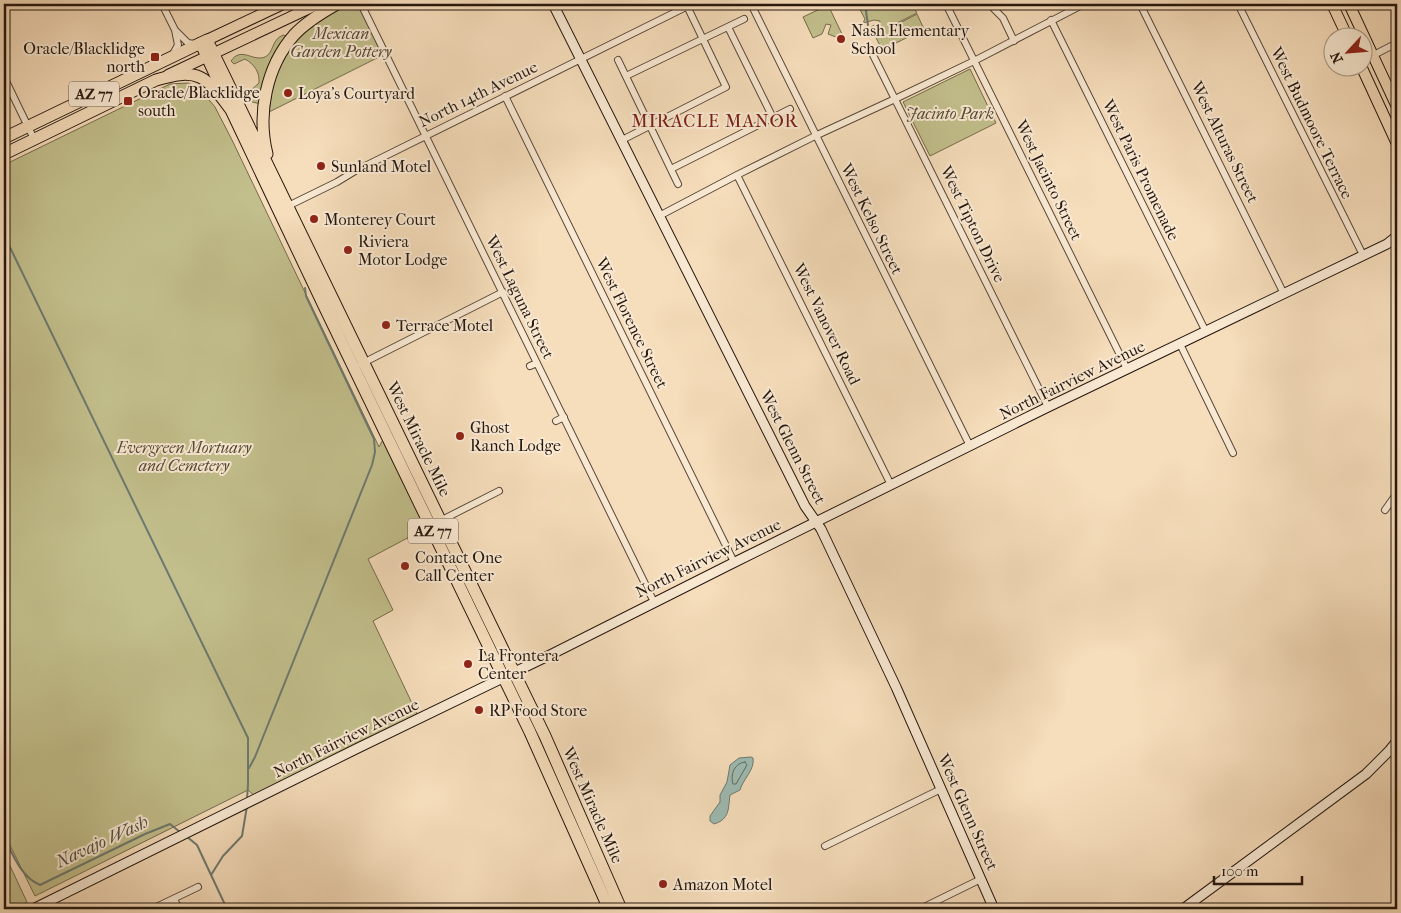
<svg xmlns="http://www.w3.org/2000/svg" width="1401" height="913" viewBox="0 0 1401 913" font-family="'IM FELL French Canon',serif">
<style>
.green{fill:#c2bf8c;stroke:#746b4d}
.water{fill:#9dbbb2;stroke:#6d7970}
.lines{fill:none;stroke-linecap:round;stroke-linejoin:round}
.shore{stroke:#616960;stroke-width:1}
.stream{stroke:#6d7970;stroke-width:2}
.street-casing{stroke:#594839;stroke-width:8}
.secondary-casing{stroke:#25170e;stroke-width:11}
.primary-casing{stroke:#25170e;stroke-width:12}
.highway-casing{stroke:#25170e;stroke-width:13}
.street{stroke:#f9e9d3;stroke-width:6}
.secondary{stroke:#f9e9d3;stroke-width:9}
.primary{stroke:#f6ddbb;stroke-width:10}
.highway{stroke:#f6ddbb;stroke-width:11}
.poi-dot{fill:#8f2418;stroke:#f9e9d3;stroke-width:2}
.labels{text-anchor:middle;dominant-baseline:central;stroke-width:4;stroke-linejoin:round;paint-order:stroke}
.shield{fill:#f9e9d3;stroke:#655649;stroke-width:1}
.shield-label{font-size:15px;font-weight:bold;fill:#25170e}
.poi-label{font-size:16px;fill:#25170e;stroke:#f9e9d3;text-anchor:start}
.park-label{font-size:16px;font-style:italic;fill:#544934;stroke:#f9e9d3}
.street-label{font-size:16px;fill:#25170e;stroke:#f9e9d3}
.neighbourhood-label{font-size:18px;letter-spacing:1px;fill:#7a1f14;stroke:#f9e9d3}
.water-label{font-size:18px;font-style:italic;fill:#4f5047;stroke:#f9e9d3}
</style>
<rect width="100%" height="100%" fill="#f6ddbb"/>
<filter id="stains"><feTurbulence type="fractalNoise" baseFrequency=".004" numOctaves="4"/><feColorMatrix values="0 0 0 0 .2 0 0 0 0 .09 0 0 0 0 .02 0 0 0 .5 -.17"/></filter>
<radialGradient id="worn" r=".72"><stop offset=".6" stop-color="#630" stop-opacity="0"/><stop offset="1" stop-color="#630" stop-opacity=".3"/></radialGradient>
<path class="green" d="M348 4H361L385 54 269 112 273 81 292 41 317 20Z
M857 4H912L917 13 893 25 894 26 917 14 924 29 882 50 871 27 880 22V21L874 20 863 23 865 19Z
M826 6 829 7 842 34 836 37 828 34 831 25 826 24 822 34 813 38 803 17Z
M283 35 287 36 261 104 252 102 249 95 250 91 259 83C260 72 254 64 245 59L234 64 231 61C241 46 253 62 265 57 274 53 271 40 283 35Z
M970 69 996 123 930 156 903 102Z
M188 83 200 89 215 107 232 140 379 447 386 434 430 526 368 559 393 610 373 621 419 718 258 799 248 790 35 896 4 833V165L170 84Z
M4 853 27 902 12 909H4Z"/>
<path class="water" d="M751 757 753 758C755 770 743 779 740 790L730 795C728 809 730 819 714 824L710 821V816L720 802V795L727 782 730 765 739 758Z"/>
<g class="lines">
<path class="shore" d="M745 762 747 765 736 784H733C730 775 734 763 745 762Z"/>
<path class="stream" d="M865 4 868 25
M4 235 248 738V785L247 799
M249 768 255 757 372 465 375 452 374 439 306 296 305 288
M186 836 197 845 227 909
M4 837C13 855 21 877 40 885L145 834 170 824 180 832
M211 875 223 856 242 836 247 806"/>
<g class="street-casing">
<path id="street" d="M162 4 175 30 178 45 173 54
M361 4 654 602
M751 4 970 446
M946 4 1127 369
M989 4 1003 18 1014 41
M1140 4 1284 294
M1238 4 1363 255
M1051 20 1206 332
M728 27 773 118
M176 31 188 43 195 44
M872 53 1048 407
M618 60 678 184
M1364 60 1397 43
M626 76 744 19
M4 77 34 139
M505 96 734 562
M622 140 726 87 687 6
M671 169 790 109
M737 175 891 485
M286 207 337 182 355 171 692 4
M659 216 737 175 815 136 895 99 974 61 1084 4
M1180 344 1233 453
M361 364 503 292
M530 366 537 363
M556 421 564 417
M1385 510 1397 493
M438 522 499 491
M825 846 941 789
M174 899 179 909
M152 909 198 887
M920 909 981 879"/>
</g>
<g class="secondary-casing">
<path id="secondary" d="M553 4 805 506 821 529 896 687 994 909
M33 909 358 748 550 655 729 565 1048 407 1387 244 1397 236
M1183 909 1366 774 1389 751 1397 741"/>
</g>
<g class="primary-casing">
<path id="primary" d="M1332 4 1348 38
M1349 4 1397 107
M207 40 283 4
M200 43 225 97
M1362 68 1397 144
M168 75 318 4"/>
</g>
<g class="highway-casing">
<path id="highway" d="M4 138 207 40 545 736 621 909
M4 154 156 80C199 67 206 76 231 110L324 306 530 732 609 909
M267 154C257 114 266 67 294 35 306 22 321 13 337 4"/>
</g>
<use href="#street" class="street"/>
<use href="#secondary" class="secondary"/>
<use href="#primary" class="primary"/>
<use href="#highway" class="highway"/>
</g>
<g class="poi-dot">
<circle cx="841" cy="39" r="5"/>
<rect x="150" y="52" width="10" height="10" rx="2.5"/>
<circle cx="288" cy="93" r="5"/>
<rect x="123" y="96" width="10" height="10" rx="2.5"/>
<circle cx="321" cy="166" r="5"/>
<circle cx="314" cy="219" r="5"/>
<circle cx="348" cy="250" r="5"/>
<circle cx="386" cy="325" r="5"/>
<circle cx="460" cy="436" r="5"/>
<circle cx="405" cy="566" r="5"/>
<circle cx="468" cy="664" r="5"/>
<circle cx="479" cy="710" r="5"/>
<circle cx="663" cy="884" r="5"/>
</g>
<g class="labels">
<g class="shield">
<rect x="69" y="81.5" width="50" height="25" rx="4"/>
<rect x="408" y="518.5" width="50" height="25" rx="4"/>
</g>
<g class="shield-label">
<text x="94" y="94">AZ 77</text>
<text x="433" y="531">AZ 77</text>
</g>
<g class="poi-label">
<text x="851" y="30">Nash Elementary<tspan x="851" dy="18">School</tspan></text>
<text x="145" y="48" text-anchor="end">Oracle/Blacklidge<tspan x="145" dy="18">north</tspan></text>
<text x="138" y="92">Oracle/Blacklidge<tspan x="138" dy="18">south</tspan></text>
<text x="298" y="93">Loya's Courtyard</text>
<text x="331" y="166">Sunland Motel</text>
<text x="324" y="219">Monterey Court</text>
<text x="358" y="241">Riviera<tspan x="358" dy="18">Motor Lodge</tspan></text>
<text x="396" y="325">Terrace Motel</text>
<text x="470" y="427">Ghost<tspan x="470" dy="18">Ranch Lodge</tspan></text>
<text x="415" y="557">Contact One<tspan x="415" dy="18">Call Center</tspan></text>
<text x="478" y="655">La Frontera<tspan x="478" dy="18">Center</tspan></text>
<text x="489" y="710">RP Food Store</text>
<text x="673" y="884">Amazon Motel</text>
</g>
<g class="park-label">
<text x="341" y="33">Mexican<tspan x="341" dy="18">Garden Pottery</tspan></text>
<text x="950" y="113">Jacinto Park</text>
<text x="184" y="447">Evergreen Mortuary<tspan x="184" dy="18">and Cemetery</tspan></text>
</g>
<g class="street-label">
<text transform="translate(478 94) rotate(-26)">North 14th Avenue</text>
<text transform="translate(1312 123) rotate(64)">West Budmoore Terrace</text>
<text transform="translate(1225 142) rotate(64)">West Alturas Street</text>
<text transform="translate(1141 170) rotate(64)">West Paris Promenade</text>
<text transform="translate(1049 180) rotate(64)">West Jacinto Street</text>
<text transform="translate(872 219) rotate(64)">West Kelso Street</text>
<text transform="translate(973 224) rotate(64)">West Tipton Drive</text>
<text transform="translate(520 297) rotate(64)">West Laguna Street</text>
<text transform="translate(632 323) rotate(64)">West Florence Street</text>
<text transform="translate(827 324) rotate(64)">West Vanover Road</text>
<text transform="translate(1072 380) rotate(-26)">North Fairview Avenue</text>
<text transform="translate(419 439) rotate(64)">West Miracle Mile</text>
<text transform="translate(793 447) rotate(63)">West Glenn Street</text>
<text transform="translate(708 558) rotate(-26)">North Fairview Avenue</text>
<text transform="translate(346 738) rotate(-26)">North Fairview Avenue</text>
<text transform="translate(593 805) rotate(66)">West Miracle Mile</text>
<text transform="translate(968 812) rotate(66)">West Glenn Street</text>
</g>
<g class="neighbourhood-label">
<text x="715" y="121">MIRACLE MANOR</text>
</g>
<g class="water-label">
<text transform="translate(102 842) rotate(-25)">Navajo Wash</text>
</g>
</g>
<rect width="1401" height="913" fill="none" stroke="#f6ddbb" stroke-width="20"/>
<rect x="5" y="5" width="1391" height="903" fill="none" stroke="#25170e" stroke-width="2.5"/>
<rect x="10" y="10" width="1381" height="893" fill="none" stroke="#25170e"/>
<g transform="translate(1348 52) rotate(244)"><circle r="24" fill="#f9e9d3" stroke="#a49584"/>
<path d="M0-4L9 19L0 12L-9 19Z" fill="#8f2418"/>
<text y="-8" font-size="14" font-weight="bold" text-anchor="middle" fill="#25170e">N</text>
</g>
<path d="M1214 876v8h88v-8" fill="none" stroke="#25170e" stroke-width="2.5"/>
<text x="1221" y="876" font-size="15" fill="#25170e" stroke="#f9e9d3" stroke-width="4" paint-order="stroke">100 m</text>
<rect width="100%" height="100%" filter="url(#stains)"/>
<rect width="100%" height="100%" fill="url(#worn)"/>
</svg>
